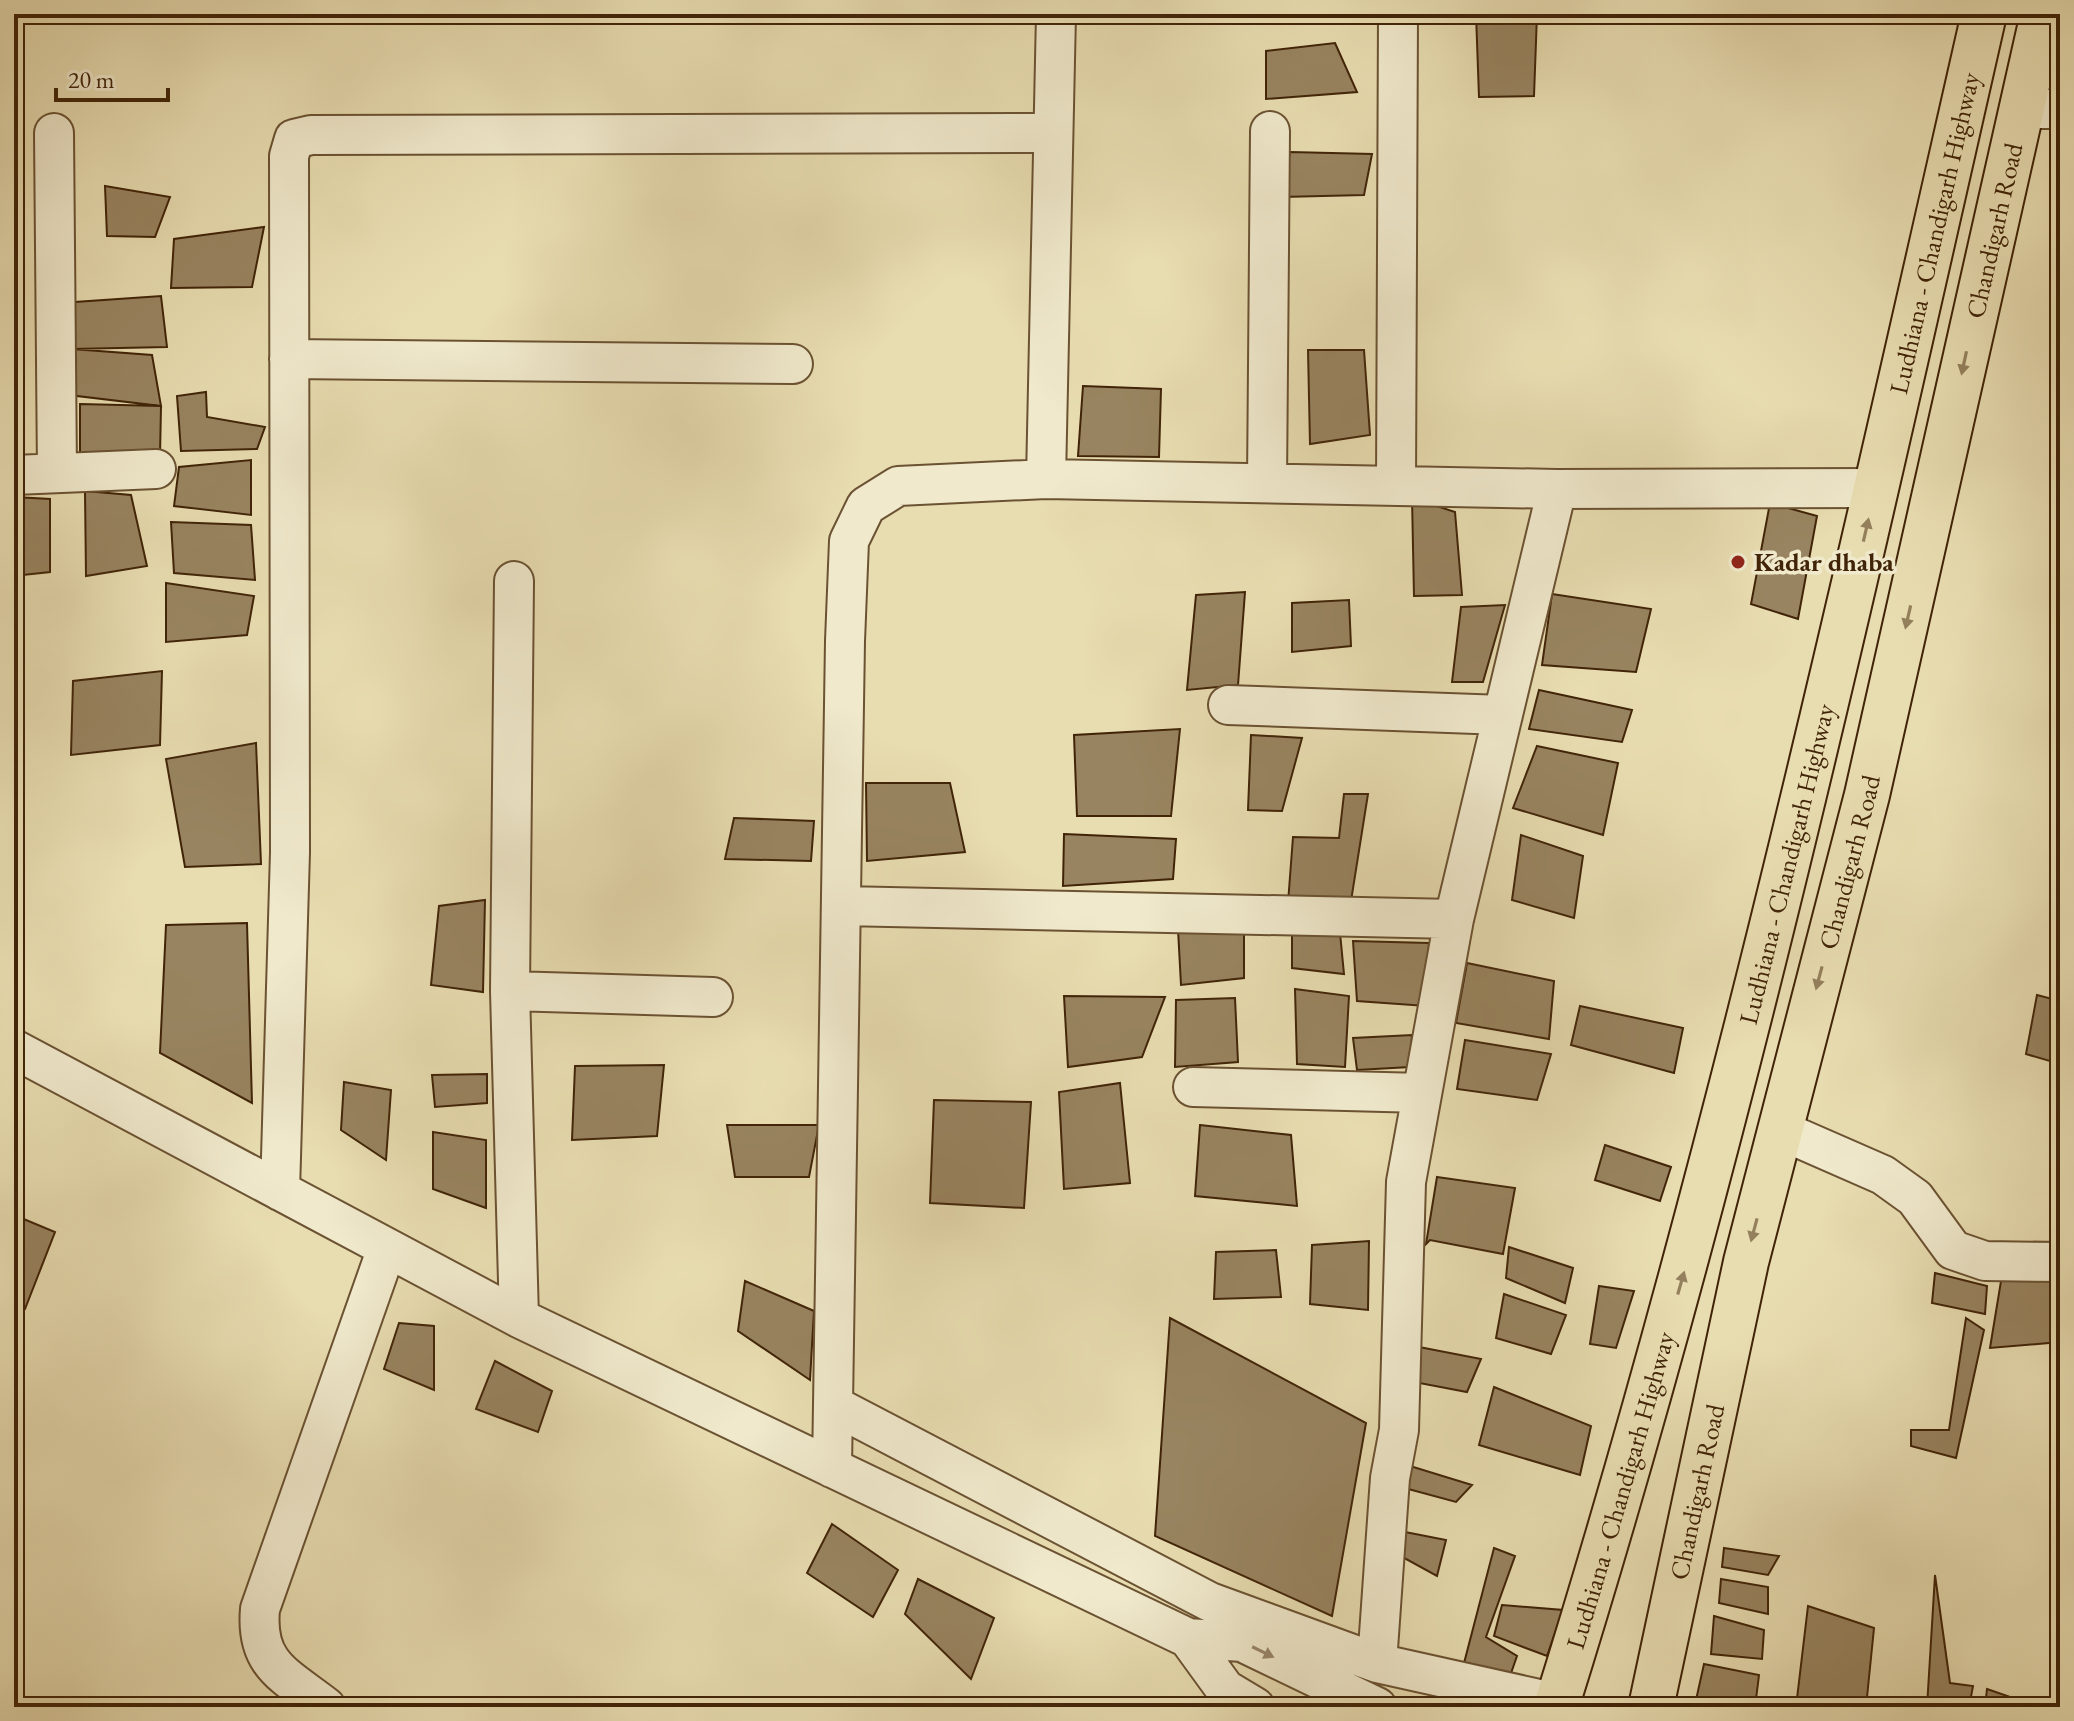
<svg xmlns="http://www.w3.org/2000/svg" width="2074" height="1721" viewBox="0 0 2074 1721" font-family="'EB Garamond',serif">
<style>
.building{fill:#988460;stroke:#412408;stroke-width:2}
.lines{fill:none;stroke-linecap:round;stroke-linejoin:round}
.minor-casing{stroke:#6b5232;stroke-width:42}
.major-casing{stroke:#412408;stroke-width:48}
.minor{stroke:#f0e9cc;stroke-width:38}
.major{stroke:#e8ddb1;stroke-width:44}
.oneway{fill:#94805c}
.oneway2{fill:#98866a}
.poi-dot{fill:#8f2418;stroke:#f0e9cc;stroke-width:3}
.labels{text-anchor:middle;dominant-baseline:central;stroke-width:7;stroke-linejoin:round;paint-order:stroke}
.street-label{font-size:26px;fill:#412408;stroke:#f0e9cc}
.poi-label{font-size:26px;font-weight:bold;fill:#412408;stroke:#f0e9cc;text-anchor:start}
</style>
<rect width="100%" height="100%" fill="#e8ddb1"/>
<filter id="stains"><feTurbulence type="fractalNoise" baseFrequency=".0025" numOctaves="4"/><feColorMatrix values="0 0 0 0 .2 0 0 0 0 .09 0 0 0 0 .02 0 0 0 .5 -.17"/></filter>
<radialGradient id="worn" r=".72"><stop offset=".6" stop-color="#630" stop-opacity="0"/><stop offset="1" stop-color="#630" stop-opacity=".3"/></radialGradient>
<path class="building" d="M1270 14H1351V20L1270 23Z
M1476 14H1537L1534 96 1479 97Z
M1335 43 1357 92 1266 99V51Z
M1290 152 1372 154 1364 195 1282 197Z
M105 186 170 197 155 237 107 236Z
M264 227 252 287 171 288 174 239Z
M161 296 167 347 72 349 75 302Z
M72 349 152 355 161 406 69 395Z
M1308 350H1364L1370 435 1310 444Z
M1083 386 1161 389 1159 457 1078 456Z
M206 392 207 417 265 427 257 449 181 451 177 396Z
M80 404 161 406 160 456H80Z
M251 460V515L174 506 179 467Z
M85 491 131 495 147 566 86 576Z
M14 497 50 499V572L14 576Z
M1412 498 1455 512 1462 595 1414 596Z
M1770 503 1817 516 1798 619 1751 604Z
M171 522 251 525 255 580 174 573Z
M166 583 254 596 247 635 166 642Z
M1245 592 1238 685 1187 690 1196 595Z
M1552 594 1651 609 1636 672 1542 665Z
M1349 600 1351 646 1292 652V603Z
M1505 605 1483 682H1452L1461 607Z
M162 671 160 745 71 755 73 681Z
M1539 690 1632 710 1622 742 1529 729Z
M1180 729 1171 816H1077L1074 735Z
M1251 735 1302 738 1282 811 1248 810Z
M256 743 261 864 185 867 166 759Z
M1537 746 1618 763 1603 835 1513 808Z
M866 783H950L965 852 867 861Z
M1344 794H1368L1351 901 1288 903 1293 837 1339 838Z
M734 818 814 821 811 861 725 859Z
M1064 834 1176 839 1173 879 1063 886Z
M1521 835 1583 856 1574 918 1512 900Z
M485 900 483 992 431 985 439 906Z
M247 923 252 1103 160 1053 166 925Z
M1178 929 1244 930V978L1181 985Z
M1292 931 1340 933 1344 974 1292 968Z
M1353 941 1429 943 1426 1006 1357 1001Z
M1467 963 1554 981 1549 1039 1456 1023Z
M1295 989 1349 996 1345 1067 1297 1064Z
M2037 995 2060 1001V1064L2026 1054Z
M1064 996 1165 997 1142 1057 1068 1067Z
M1235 998 1238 1062 1175 1067 1176 1000Z
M1580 1006 1683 1028 1674 1073 1571 1045Z
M1412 1035 1410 1067 1357 1070 1353 1038Z
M1465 1040 1551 1054 1537 1100 1457 1089Z
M664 1065 657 1136 572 1140 575 1066Z
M487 1074V1103L435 1107 432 1075Z
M344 1082 391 1090 386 1160 341 1130Z
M1120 1083 1130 1183 1064 1189 1059 1092Z
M934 1100 1031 1102 1024 1208 930 1203Z
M727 1125H819L809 1177H735Z
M1200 1125 1291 1135 1297 1206 1195 1196Z
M433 1132 486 1140V1208L433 1189Z
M1605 1145 1671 1167 1660 1201 1595 1180Z
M1437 1177 1515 1188 1503 1254 1430 1240 1426 1244Z
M14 1215 55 1232 25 1309 14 1304Z
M1369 1241 1368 1310 1310 1304 1312 1245Z
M1509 1247 1573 1268 1565 1303 1506 1278Z
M1276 1250 1281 1297 1214 1299 1216 1252Z
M2003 1269 2060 1272V1342L1990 1348Z
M1935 1273 1987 1286 1985 1314 1932 1303Z
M745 1281 814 1311 810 1380 738 1331Z
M1599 1286 1634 1291 1616 1348 1590 1344Z
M1504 1294 1566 1315 1551 1354 1496 1338Z
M1170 1318 1366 1423 1332 1616 1155 1536Z
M1966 1318 1984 1330 1956 1458 1911 1446V1430H1949Z
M399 1323 434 1326V1390L384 1369Z
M1414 1346 1481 1359 1467 1392 1414 1382Z
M495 1361 552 1391 538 1432 476 1409Z
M1494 1387 1591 1426 1580 1475 1479 1445Z
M1410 1466 1472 1485 1456 1502 1401 1487Z
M832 1524 898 1570 873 1617 807 1573Z
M1400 1531 1446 1540 1437 1576 1395 1553Z
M1494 1548 1515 1556 1486 1637 1517 1656 1510 1676 1463 1667Z
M1724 1548 1779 1556 1768 1575 1722 1567Z
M1935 1575 1950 1683 1973 1686 1969 1707H1927Z
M918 1579 994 1618 971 1679 905 1614Z
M1721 1579 1768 1587V1614L1719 1603Z
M1502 1605 1563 1610 1547 1656 1494 1636Z
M1808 1606 1874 1628 1866 1707H1796Z
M1714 1616 1764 1630 1762 1659 1711 1654Z
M1704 1664 1759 1675 1755 1707H1715L1696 1700Z
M1987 1689 2039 1707H1985Z"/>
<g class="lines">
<g class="minor-casing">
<path id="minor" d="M2021 109H2060
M54 133 57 473
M289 359 793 364
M14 475 156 469
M1046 479 1056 14
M1267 483 1270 131
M1396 486 1398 14
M514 581 510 991 519 1318
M1228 705 1503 715
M842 906 1454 919
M510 991 713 997
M14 1049 519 1318 1188 1638 1242 1642 1377 1707
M1193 1087 1422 1093
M1780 1130 1883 1175 1915 1198 1953 1250 1985 1261 2060 1262
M280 1191 290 852 289 156 294 139 311 135 1053 133
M835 1406 1210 1602 1377 1663 1557 1703
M832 1468 845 641 849 541 866 506 898 486 1046 479 1557 489 1876 488
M1188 1638 1225 1689 1255 1707
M1377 1663 1390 1478 1399 1430 1406 1182 1454 919 1557 489
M326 1707C285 1675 255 1665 260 1609L387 1248"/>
</g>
<g class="major-casing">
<g id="major">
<path id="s1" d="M1556 1707C1730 1151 1855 582 1984 14"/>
<path id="s2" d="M1651 1707 1746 1262 1867 795 2043 14"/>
</g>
</g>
<use href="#minor" class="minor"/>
<use href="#major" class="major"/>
</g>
<defs><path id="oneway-solid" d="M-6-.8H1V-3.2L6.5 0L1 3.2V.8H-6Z" transform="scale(2)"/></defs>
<g class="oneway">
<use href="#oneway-solid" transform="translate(1964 363) rotate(102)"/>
<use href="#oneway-solid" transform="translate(1866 530) rotate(-77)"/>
<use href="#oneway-solid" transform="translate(1908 617) rotate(103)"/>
<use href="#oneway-solid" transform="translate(1819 978) rotate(105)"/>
<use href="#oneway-solid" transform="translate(1754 1230) rotate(105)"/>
<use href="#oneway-solid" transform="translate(1681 1283) rotate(-74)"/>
</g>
<use class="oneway2" href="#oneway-solid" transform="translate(1263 1652) rotate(26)"/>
<circle class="poi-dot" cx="1738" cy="562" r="8"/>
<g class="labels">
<g class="street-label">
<text stroke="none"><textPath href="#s2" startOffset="1516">Chandigarh Road</textPath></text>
<text stroke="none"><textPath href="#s1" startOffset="1522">Ludhiana - Chandigarh Highway</textPath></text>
<text stroke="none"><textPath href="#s2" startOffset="868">Chandigarh Road</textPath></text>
<text stroke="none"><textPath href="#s1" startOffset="874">Ludhiana - Chandigarh Highway</textPath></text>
<text stroke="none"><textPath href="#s1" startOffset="226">Ludhiana - Chandigarh Highway</textPath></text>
<text stroke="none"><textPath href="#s2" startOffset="220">Chandigarh Road</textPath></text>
</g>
<g class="poi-label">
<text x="1754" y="562">Kadar dhaba</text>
</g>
</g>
<rect width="2074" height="1721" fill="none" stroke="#e8ddb1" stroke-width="48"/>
<rect x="16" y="16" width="2042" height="1689" fill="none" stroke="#412408" stroke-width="4"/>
<rect x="24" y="24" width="2026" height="1673" fill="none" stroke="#412408" stroke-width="2"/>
<path d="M56 88v12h112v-12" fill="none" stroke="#412408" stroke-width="4"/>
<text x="68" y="88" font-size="24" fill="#412408" stroke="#f0e9cc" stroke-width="6" paint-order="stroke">20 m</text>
<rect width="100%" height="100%" filter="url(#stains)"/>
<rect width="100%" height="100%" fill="url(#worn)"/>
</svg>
